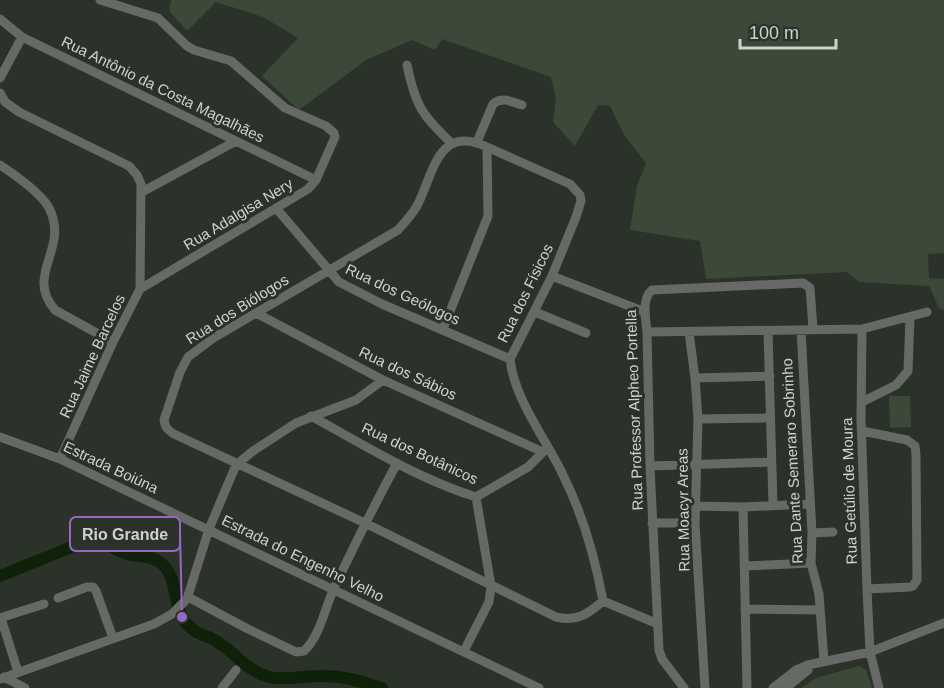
<svg xmlns="http://www.w3.org/2000/svg" width="944" height="688" viewBox="0 0 944 688" font-family="Arial,sans-serif">
<style>
.green{fill:#3c4838}
.lines{fill:none;stroke-linecap:round;stroke-linejoin:round}
.river{stroke:#102109;stroke-width:12}
.minor{stroke:#666965;stroke-width:9}
.labels{text-anchor:middle;dominant-baseline:central;stroke-width:6;stroke-linejoin:round;paint-order:stroke}
.street-label{font-size:15px;fill:#cfd3cd;stroke:#2b3229}
.leader{fill:none;stroke:#9866c4;stroke-width:2}
.callout-dot{fill:#9866c4;stroke:#2b3229;stroke-width:2}
.callout{fill:#2b3229;stroke:#9866c4;stroke-width:2}
.callout-label{font-size:16px;text-anchor:middle;font-weight:bold;fill:#cfd3cd}
</style>
<rect width="100%" height="100%" fill="#2b3229"/>
<path class="green" d="M171 0H944V253L928 254 929 278 944 279V310L939 308 929 286 859 282 847 272 706 279 700 241 630 230 637 186 646 163 624 135 610 106 598 105 575 146 553 122 556 98 551 77 442 39 435 50 412 40 366 60 299 110 262 76 298 38 263 17 216 2 187 31 169 11Z
M889 396H910L911 427 890 428Z
M859 666 866 670 872 688H801L816 678Z"/>
<g class="lines">
<path class="river" d="M0 576 84 542C102 539 111 548 127 554 137 557 149 555 158 561 184 577 166 612 195 631 201 635 210 637 216 641 235 652 246 671 269 677 285 681 302 676 319 676 342 675 360 681 382 688"/>
<path class="minor" d="M100 0 158 18 187 46 194 50 231 61 285 108 326 126 334 133 335 137 316 180 308 189 140 289
M0 19 22 37 316 180
M407 65C416 108 422 114 452 144
M0 78 22 37
M0 93 5 102 19 112 129 166 137 175 141 184 140 289 113 342 60 459
M477 142 493 104C502 96 512 102 522 105
M487 147 570 184 580 195 581 201 576 217 552 276 510 359C514 399 546 439 563 475 583 515 595 557 603 601
M0 165C14 174 42 194 49 208 70 249 24 274 55 310L113 342
M142 192 236 141
M276 208 339 282 382 304 510 359
M552 276 645 312
M535 312 586 333
M256 313 383 380 543 452 547 448
M443 329 488 216 487 147C439 124 434 171 418 204 413 214 405 222 398 230L215 337 188 357 180 372 164 420C165 428 168 430 174 434L365 523 556 617C577 622 588 614 603 601L658 624
M862 329 861 419 867 589 870 652 879 688
M801 330 812 533 811 563 819 594 824 661
M768 331 773 505
M647 332 862 329 927 312
M689 332 695 378 698 419 695 523 705 688
M695 378 770 376
M862 402 896 385 908 371 910 318
M311 416C364 445 418 479 476 497L528 467 543 452
M698 419 769 418
M862 431 907 440 915 446 916 455 917 580 913 586 910 587 867 589
M0 437 60 459 539 688
M650 466 771 462
M695 506 743 507 809 504
M743 507 747 688
M652 523H695
M812 533 833 532
M745 566 811 563
M188 597 248 629 296 652 304 651C320 636 325 608 334 588 354 546 375 504 397 463
M58 598 87 587H93L96 591 113 638
M745 609 820 610
M0 618 44 604
M1 618 18 672
M464 651 489 602 491 586 476 497
M4 677 25 688
M0 679 154 624 172 614 187 599 209 529 236 465 253 451 296 423 356 400 383 380
M222 688 236 670
M684 688 662 659 659 650 650 466 647 332C646 319 641 299 652 290L803 283 810 288 813 328
M773 688 796 670 808 665 870 652 944 623
M786 688 808 670"/>
</g>
<g class="labels">
<g class="street-label">
<text transform="translate(163 89) rotate(26)">Rua Antônio da Costa Magalhães</text>
<text transform="translate(238 214) rotate(-31)">Rua Adalgisa Nery</text>
<text transform="translate(525 293) rotate(-64)">Rua dos Físicos</text>
<text transform="translate(403 294) rotate(25)">Rua dos Geólogos</text>
<text transform="translate(237 309) rotate(-32)">Rua dos Biólogos</text>
<text transform="translate(92 356) rotate(-65)">Rua Jaime Barcelos</text>
<text transform="translate(408 373) rotate(25)">Rua dos Sábios</text>
<text transform="translate(634 410) rotate(-92)">Rua Professor Alpheo Portella</text>
<text transform="translate(420 453) rotate(25)">Rua dos Botânicos</text>
<text transform="translate(792 461) rotate(-93)">Rua Dante Semeraro Sobrinho</text>
<text transform="translate(111 467) rotate(25)">Estrada Boiúna</text>
<text transform="translate(849 491) rotate(-92)">Rua Getúlio de Moura</text>
<text transform="translate(683 510) rotate(-91)">Rua Moacyr Areas</text>
<text transform="translate(303 558) rotate(26)">Estrada do Engenho Velho</text>
</g>
</g>
<path class="leader" d="M182 617L180 534"/>
<circle class="callout-dot" cx="182" cy="617" r="6"/>
<rect class="callout" x="70" y="517" width="110" height="34" rx="6"/>
<g class="callout-label">
<text x="125" y="540">Rio Grande</text>
</g>
<path d="M740 39v9h96v-9" fill="none" stroke="#cfd3cd" stroke-width="3"/>
<text x="749" y="39" font-size="18" fill="#cfd3cd" stroke="#2b3229" stroke-width="4.5" paint-order="stroke">100 m</text>
</svg>
